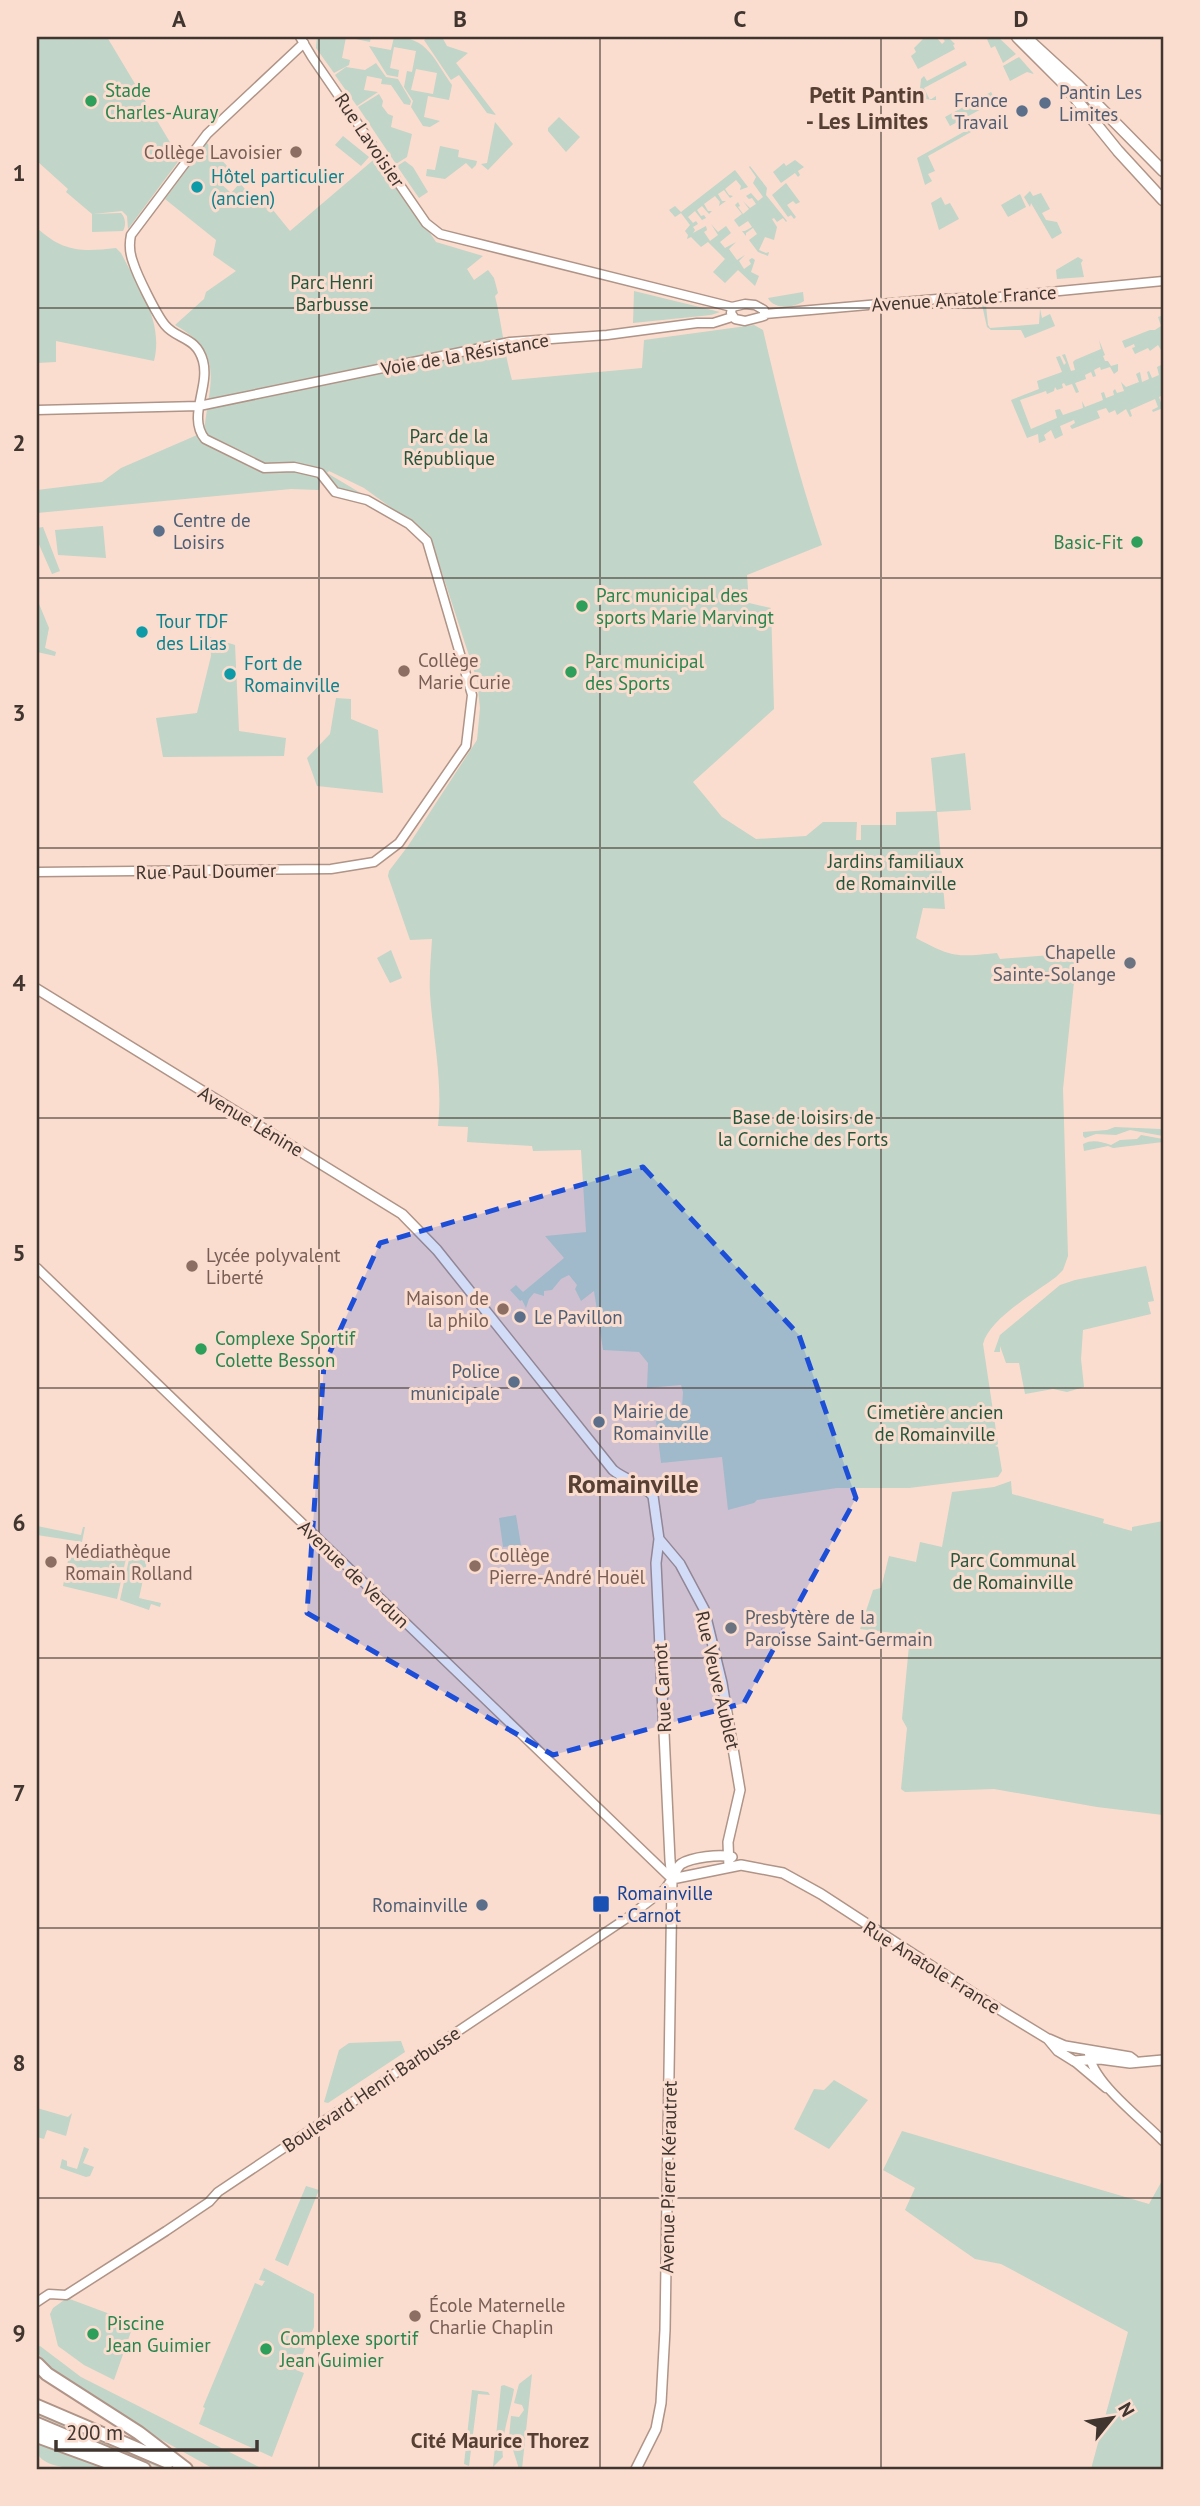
<svg xmlns="http://www.w3.org/2000/svg" width="1200" height="2506" viewBox="0 0 1200 2506" font-family="'PT Sans',sans-serif">
<style>
.green{fill:#c1d5c8;fill-rule:evenodd}
.lines{fill:none;stroke-linecap:round;stroke-linejoin:round}
.tertiary-casing{stroke:#af9487;stroke-width:11}
.secondary-casing{stroke:#af9487;stroke-width:12}
.primary-casing{stroke:#af9487;stroke-width:13}
.motorway-casing{stroke:#af9487;stroke-width:16}
.tertiary{stroke:#fff;stroke-width:8}
.secondary{stroke:#fff;stroke-width:9}
.primary{stroke:#fff;stroke-width:10}
.motorway{stroke:#fff;stroke-width:12}
.marked{fill:#1d4ed8;fill-opacity:0.2;stroke:#1d4ed8;stroke-width:5;stroke-dasharray:14 9;stroke-linejoin:round}
.grid{fill:none;stroke:#40352f;stroke-width:2;stroke-opacity:0.55}
.leisure-dot{fill:#2e9e5b;stroke:#faddcf;stroke-width:2.5}
.service-dot{fill:#5c6f8a;stroke:#faddcf;stroke-width:2.5}
.education-dot{fill:#8d6e63;stroke:#faddcf;stroke-width:2.5}
.culture-dot{fill:#0f9aa8;stroke:#faddcf;stroke-width:2.5}
.worship-dot{fill:#6b7280;stroke:#faddcf;stroke-width:2.5}
.transit-dot{fill:#1a4fb4;stroke:#faddcf;stroke-width:2.5}
.labels{text-anchor:middle;dominant-baseline:central;stroke-width:6;stroke-linejoin:round;paint-order:stroke}
.leisure-label{font-size:19px;fill:#27864d;stroke:#faddcf;text-anchor:start}
.service-label{font-size:19px;fill:#4e5e75;stroke:#faddcf;text-anchor:start}
.street-label{font-size:19px;fill:#40352f;stroke:#faddcf}
.education-label{font-size:19px;fill:#785e54;stroke:#faddcf;text-anchor:start}
.culture-label{font-size:19px;fill:#0d838f;stroke:#faddcf;text-anchor:start}
.park-label{font-size:19px;fill:#24563b;stroke:#faddcf}
.worship-label{font-size:19px;fill:#5b616d;stroke:#faddcf;text-anchor:end}
.transit-label{font-size:19px;fill:#164399;stroke:#faddcf;text-anchor:start}
.neighbourhood-label{font-size:21px;font-weight:bold;fill:#563f33;stroke:#faddcf}
.quarter-label{font-size:23px;font-weight:bold;fill:#563f33;stroke:#faddcf}
.district-label{font-size:26px;font-weight:bold;fill:#563f33;stroke:#faddcf}
.neatline{fill:none;stroke:#40352f;stroke-width:2.5}
.grid-label{font-size:23px;text-anchor:middle;font-weight:bold;fill:#40352f}
</style>
<rect width="100%" height="100%" fill="#faddcf"/>
<path class="green" d="M37 37H107L180 159 128 229 127 216 122 211 93 214 121 213C126 218 126 226 123 231L92 232V214L66 192 68 189 37 161Z
M317 37H371L370 42 346 37 342 58 350 60 349 65 334 73 316 48Z
M394 37C428 37 434 60 452 85L449 100 428 96 424 117 440 121 430 127 423 126 411 107 413 101 404 87 407 71 412 72 416 51 394 47 390 68 399 70 398 77 387 75 369 46 391 50ZM416 69 437 73 433 94 411 90Z
M428 37H442L447 46 468 53 456 63 496 115 487 113 459 75 451 80 424 40Z
M925 37H938L937 38 942 44 945 41 942 38 948 37 955 44 953 45 955 49 918 69 911 56 916 52 914 48Z
M986 37H998L1016 54 1003 63 995 46 991 48Z
M1019 57 1034 74 1027 72 1010 81 1003 66Z
M965 61 967 65 924 88 930 100 936 96V100L925 99 920 89 921 79 924 76 927 81Z
M376 63 386 77 398 79 411 101 410 105 404 104 391 85 381 84 382 79 367 76 364 90 378 92 357 106 335 75 346 67 365 70Z
M991 92 996 101 950 126 945 117Z
M379 94 383 101 382 106 388 114 393 116 391 127 412 134 407 157 396 164 358 107Z
M559 117 580 137 566 152 548 131V128Z
M495 122 513 144 488 170 481 164 487 163Z
M969 129 971 132 928 156 935 171 928 174 932 181 925 185 917 158Z
M343 136 369 157 361 166 335 145Z
M207 143 227 166 217 180 231 193 240 183 253 199 260 194 290 231 378 156 436 242 483 256 467 269 474 280 488 270 494 278 498 293 495 296C502 324 504 352 512 380L642 368 644 340 754 325 763 330C780 403 798 475 822 545L747 575 749 603 771 608 774 709 693 782 722 817 756 839 806 836 823 822H857L856 840H861V825H896V812L936 811 931 758 965 753 971 810 937 812 945 909 923 908 916 938C953 958 956 957 997 953L1000 959 1077 953 1063 1089 1068 1256 1063 1270 1056 1277C1036 1292 989 1319 983 1344L998 1444 995 1446 998 1447 1002 1471 998 1477 909 1488H837L757 1500 754 1503 728 1510 722 1457 661 1463 655 1412 682 1408 683 1392 681 1385 647 1388 648 1363 639 1352 603 1350 594 1291 581 1301 575 1289 577 1285 569 1275 561 1279 552 1290 544 1291V1296L534 1293 529 1299 526 1308 522 1300 520 1301 510 1290 516 1285 523 1292 564 1258 545 1236 586 1232 581 1150 533 1151 532 1146 467 1142 468 1127 438 1126C443 1081 433 1038 430 994 429 976 431 957 432 939L410 940 388 876 389 871 408 846 477 740 480 708 477 680 430 536 364 488 329 471 327 473 364 495C342 492 338 492 326 474L320 478 319 490 291 489 37 513V490L102 482 121 468 204 432C209 383 226 353 175 325L204 299 206 292 236 271 213 255 216 240 165 199Z
M440 146 459 150 458 157 477 161 476 165 472 169 466 163 445 179 426 176 427 169 435 170Z
M795 160 804 167 798 171 800 175 798 177 795 173 781 183 773 172 784 163 786 166Z
M405 161 413 167 428 192 419 198 397 166Z
M750 166 767 188 766 195 787 221 786 222 783 218 777 222 774 218 772 219 777 227 774 240 765 237 759 250 766 253 769 252 768 256 758 252 749 240 757 234 753 228 746 233V236L742 231H745L752 227 748 221 739 227 734 220 742 214 735 205 738 202 740 206 738 207 743 214 749 209 743 201 750 208 756 204 752 198 749 199 746 196 751 193 758 201 763 197 753 183 756 177 749 167Z
M735 170 748 187 740 190 741 186 736 180 725 189 729 195 733 196 730 198 724 190 718 194 722 201H726L719 206 720 202 715 196 704 204 708 211H712L709 214 702 206 697 210 701 216 704 215 706 218 702 220 695 211 688 217 693 223 696 221 698 224 693 227 695 230 693 233 706 226 707 230 704 232 710 241 718 235 711 224 718 232 726 226 731 233 720 242 725 248 736 242 729 249 737 260 745 255 739 261 744 269 751 264 749 260 752 258 755 260 751 272 759 276 755 286 738 270 725 283 713 272 725 259 708 242 701 247 691 237 687 239 688 235 685 231 690 225 681 213 675 217 669 210 675 206 681 212Z
M786 183 800 202 796 204 793 201 787 205 796 217 794 219 791 215 788 217 772 195Z
M1030 191 1033 196 1041 193 1050 209 1042 213 1046 220 1057 222 1062 233 1052 239 1031 203 1030 207 1024 197Z
M1020 194 1026 207 1008 217 1001 205Z
M941 197 945 205 950 203 959 219 939 230 931 203Z
M37 228C63 252 82 252 116 248L121 253C138 287 164 321 154 361L56 341V362L37 363Z
M1078 257 1083 260 1081 263 1084 277 1057 279 1056 270Z
M634 291 720 312 711 315 633 323Z
M803 292 804 301C794 308 774 310 768 298Z
M982 305H986L988 325 990 328 1039 324 1040 309 1042 318 1050 314 1055 326 1025 338 1021 330H991L987 327Z
M1161 316 1163 342 1161 343 1163 349 1161 350 1158 345 1150 351 1148 348 1135 354 1132 348 1135 347 1134 344 1125 348 1122 341 1150 330H1155L1161 326 1158 317Z
M1099 340 1105 355 1103 356 1105 361H1108L1111 366 1118 364V371L1114 374 1110 367 1101 370 1100 367 1094 370 1096 376 1093 377 1091 372 1085 375 1086 379 1075 383 1079 392 1076 393 1072 384 1066 386 1064 383 1062 384 1063 388 1057 390 1055 387 1054 391 1047 394 1046 391 1020 400 1031 429 1057 418 1055 410 1060 409 1063 415 1083 408 1082 401 1085 407 1103 400 1101 393 1104 392 1106 398 1114 395 1113 391 1115 389 1117 393 1124 391 1121 382 1126 387 1139 382 1136 374 1140 372 1142 382 1149 379 1147 372 1149 371 1152 378 1159 375 1157 367 1163 364V395L1159 397 1163 408 1153 412 1152 410 1158 407 1155 399 1130 410 1132 416 1130 417 1126 409 1117 415 1115 410 1109 413 1106 408 1097 411 1100 418 1072 429 1070 426 1075 423 1074 420 1060 426 1063 435 1055 439 1051 430 1044 435 1046 440 1039 443 1038 434 1027 438 1011 400 1039 389 1037 381 1062 372 1056 357 1060 356 1064 365 1066 363 1062 355 1065 354 1071 371 1075 370 1073 362 1075 360 1101 349Z
M103 526 106 558 58 555 55 530Z
M43 527 60 571 52 574 37 540V528Z
M37 599 49 628 45 648 56 652 55 656 37 652Z
M210 637 235 645 239 731 286 738 284 756 163 757 156 718 197 713 211 656Z
M336 698 351 699V719L378 730 383 793 317 786 307 758 330 734Z
M391 950 402 978 390 983 377 958Z
M1115 1127 1160 1129 1163 1131V1136L1130 1130 1116 1135 1096 1134 1085 1138 1083 1136V1132L1107 1130Z
M1141 1135 1163 1139V1142L1113 1148 1108 1146 1084 1151 1083 1144C1093 1139 1101 1142 1111 1145L1120 1140 1137 1139Z
M1146 1266 1154 1301 1148 1302 1151 1314 1083 1330 1081 1359 1084 1387 1067 1392 1053 1389 1025 1394 1019 1363H1006L1000 1346V1352H994L1000 1335 1060 1285 1075 1280Z
M1011 1481 1012 1494 1104 1519 1103 1523 1132 1531V1527L1163 1521V1815L1097 1807 994 1789 905 1792 901 1789 907 1728 902 1719 910 1635 860 1629 873 1590 881 1588 889 1556 916 1562 920 1542 942 1547 952 1492 994 1487Z
M516 1515 521 1545 503 1547 499 1518Z
M37 1526 81 1535 83 1527H85L82 1542 37 1535Z
M71 1545 127 1554 117 1599 63 1586Z
M130 1555 148 1557 139 1598 161 1603 160 1607 151 1604 149 1610 120 1600Z
M401 2041 405 2052 328 2103 324 2102 339 2050 349 2043Z
M834 2080 868 2100 829 2149 794 2129 814 2089 824 2090Z
M37 2108 68 2117 72 2113 66 2136 47 2130 44 2139 37 2137Z
M902 2131 1149 2204 1163 2179V2469H1091L1128 2332 1001 2264 975 2259 905 2210 915 2188 883 2170Z
M84 2147 89 2149 83 2163 94 2167 90 2176 86 2177 60 2168 62 2159 67 2161V2166L77 2169Z
M306 2186 319 2190 288 2266 275 2260Z
M264 2268 314 2294V2327L296 2370 304 2373 272 2457 199 2424 205 2408 203 2407 255 2283 262 2286 265 2281 259 2280Z
M67 2298 134 2323 114 2380 84 2365 58 2346 50 2314 53 2308Z
M40 2346 81 2377 263 2469H214L160 2439 69 2383 47 2367 37 2351V2347Z
M532 2374 522 2469H519L509 2437 511 2416 519 2417 524 2410 522 2405 514 2403 519 2384Z
M504 2385 514 2389C511 2409 500 2440 503 2457L493 2467 501 2386Z
M472 2390 488 2392 490 2395 478 2394 469 2466 464 2464Z
M37 2413 169 2469H162L37 2415Z
M37 2441 116 2469C99 2469 43 2473 37 2452 36 2449 37 2445 37 2441Z"/>
<g class="lines">
<g class="tertiary-casing">
<path id="tertiary" d="M300 37 312 57 426 223 440 234 732 307
M745 304 755 305 764 310V316L745 321 735 319 731 313 732 307Z
M765 314 937 299 999 297 1163 281
M37 410 199 406 510 342 607 335 697 323H713L732 317
M37 872 331 869 374 862 399 843 466 746 472 695 427 541 409 524 367 500 335 492 320 473 294 467 264 468 205 439C187 417 210 387 203 361 196 336 177 340 165 325 156 314 137 275 133 262 130 254 129 244 131 235L207 134 304 43
M37 1268 672 1879 665 1889 627 1918 218 2192 209 2202 166 2231 66 2295 49 2294 37 2302
M1089 2054C1093 2083 1142 2119 1163 2141
M1074 2061 1106 2088"/>
</g>
<g class="secondary-casing">
<path id="secondary" d="M37 989 402 1214 437 1250 613 1470C625 1480 644 1484 653 1496L659 1539 656 1563 670 1860 672 1879 665 2330 661 2403 656 2429 636 2469
M659 1539 680 1564 704 1609 722 1683 740 1790 728 1842 729 1867
M672 1879 741 1865 783 1873 821 1894 976 1995 1048 2039 1058 2051 1074 2061 1100 2059 1130 2063 1163 2060
M672 1879C675 1874 676 1868 681 1864 692 1857 720 1854 732 1857
M1049 2039 1065 2046 1130 2057 1134 2060"/>
</g>
<g class="primary-casing">
<path id="primary" d="M1017 37 1063 83 1118 151 1163 200
M1031 42 1079 86 1163 171"/>
</g>
<g class="motorway-casing">
<path id="motorway" d="M37 2364 47 2374 139 2433 186 2469
M37 2406 168 2462
M37 2424 144 2469
M37 2436 119 2466"/>
</g>
<use href="#tertiary" class="tertiary"/>
<use href="#secondary" class="secondary"/>
<use href="#primary" class="primary"/>
<use href="#motorway" class="motorway"/>
</g>
<path class="marked" d="M643 1167 799 1335 856 1498 744 1703 553 1755 307 1613 324 1365 380 1243Z"/>
<path class="grid" d="M319 37V2469M600 37V2469M881 37V2469M37 308H1163M37 578H1163M37 848H1163M37 1118H1163M37 1388H1163M37 1658H1163M37 1928H1163M37 2198H1163"/>
<g class="leisure-dot">
<circle cx="91" cy="101" r="7"/>
<circle cx="1137" cy="542" r="7"/>
<circle cx="582" cy="606" r="7"/>
<circle cx="571" cy="672" r="7"/>
<circle cx="201" cy="1349" r="7"/>
<circle cx="93" cy="2334" r="7"/>
<circle cx="266" cy="2349" r="7"/>
</g>
<g class="service-dot">
<circle cx="1045" cy="103" r="7"/>
<circle cx="1022" cy="111" r="7"/>
<circle cx="159" cy="531" r="7"/>
<circle cx="520" cy="1317" r="7"/>
<circle cx="514" cy="1382" r="7"/>
<circle cx="599" cy="1422" r="7"/>
<circle cx="482" cy="1905" r="7"/>
</g>
<g class="education-dot">
<circle cx="296" cy="152" r="7"/>
<circle cx="404" cy="671" r="7"/>
<circle cx="192" cy="1266" r="7"/>
<circle cx="503" cy="1309" r="7"/>
<circle cx="51" cy="1562" r="7"/>
<circle cx="475" cy="1566" r="7"/>
<circle cx="415" cy="2316" r="7"/>
</g>
<g class="culture-dot">
<circle cx="197" cy="187" r="7"/>
<circle cx="142" cy="632" r="7"/>
<circle cx="230" cy="674" r="7"/>
</g>
<g class="worship-dot">
<circle cx="1130" cy="963" r="7"/>
<circle cx="731" cy="1628" r="7"/>
</g>
<rect class="transit-dot" x="592" y="1895" width="18" height="18" rx="3.5"/>
<g class="labels">
<g class="leisure-label">
<text x="105" y="90">Stade<tspan x="105" dy="22">Charles-Auray</tspan></text>
<text x="1123" y="542" text-anchor="end">Basic-Fit</text>
<text x="596" y="595">Parc municipal des<tspan x="596" dy="22">sports Marie Marvingt</tspan></text>
<text x="585" y="661">Parc municipal<tspan x="585" dy="22">des Sports</tspan></text>
<text x="215" y="1338">Complexe Sportif<tspan x="215" dy="22">Colette Besson</tspan></text>
<text x="107" y="2323">Piscine<tspan x="107" dy="22">Jean Guimier</tspan></text>
<text x="280" y="2338">Complexe sportif<tspan x="280" dy="22">Jean Guimier</tspan></text>
</g>
<g class="service-label">
<text x="1059" y="92">Pantin Les<tspan x="1059" dy="22">Limites</tspan></text>
<text x="1008" y="100" text-anchor="end">France<tspan x="1008" dy="22">Travail</tspan></text>
<text x="173" y="520">Centre de<tspan x="173" dy="22">Loisirs</tspan></text>
<text x="534" y="1317">Le Pavillon</text>
<text x="500" y="1371" text-anchor="end">Police<tspan x="500" dy="22">municipale</tspan></text>
<text x="613" y="1411">Mairie de<tspan x="613" dy="22">Romainville</tspan></text>
<text x="468" y="1905" text-anchor="end">Romainville</text>
</g>
<g class="street-label">
<text transform="translate(370 140) rotate(56)">Rue Lavoisier</text>
<text transform="translate(964 298) rotate(-4)">Avenue Anatole France</text>
<text transform="translate(465 354) rotate(-10)">Voie de la Résistance</text>
<text transform="translate(206 871) rotate(-1)">Rue Paul Doumer</text>
<text transform="translate(251 1121) rotate(31)">Avenue Lénine</text>
<text transform="translate(354 1574) rotate(44)">Avenue de Verdun</text>
<text transform="translate(718 1680) rotate(77)">Rue Veuve Aublet</text>
<text transform="translate(662 1688) rotate(-93)">Rue Carnot</text>
<text transform="translate(932 1967) rotate(32)">Rue Anatole France</text>
<text transform="translate(371 2089) rotate(-34)">Boulevard Henri Barbusse</text>
<text transform="translate(668 2177) rotate(-89)">Avenue Pierre Kérautret</text>
</g>
<g class="education-label">
<text x="282" y="152" text-anchor="end">Collège Lavoisier</text>
<text x="418" y="660">Collège<tspan x="418" dy="22">Marie Curie</tspan></text>
<text x="206" y="1255">Lycée polyvalent<tspan x="206" dy="22">Liberté</tspan></text>
<text x="489" y="1298" text-anchor="end">Maison de<tspan x="489" dy="22">la philo</tspan></text>
<text x="65" y="1551">Médiathèque<tspan x="65" dy="22">Romain Rolland</tspan></text>
<text x="489" y="1555">Collège<tspan x="489" dy="22">Pierre-André Houël</tspan></text>
<text x="429" y="2305">École Maternelle<tspan x="429" dy="22">Charlie Chaplin</tspan></text>
</g>
<g class="culture-label">
<text x="211" y="176">Hôtel particulier<tspan x="211" dy="22">(ancien)</tspan></text>
<text x="156" y="621">Tour TDF<tspan x="156" dy="22">des Lilas</tspan></text>
<text x="244" y="663">Fort de<tspan x="244" dy="22">Romainville</tspan></text>
</g>
<g class="park-label">
<text x="332" y="282">Parc Henri<tspan x="332" dy="22">Barbusse</tspan></text>
<text x="449" y="436">Parc de la<tspan x="449" dy="22">République</tspan></text>
<text x="896" y="861">Jardins familiaux<tspan x="896" dy="22">de Romainville</tspan></text>
<text x="803" y="1117">Base de loisirs de<tspan x="803" dy="22">la Corniche des Forts</tspan></text>
<text x="935" y="1412">Cimetière ancien<tspan x="935" dy="22">de Romainville</tspan></text>
<text x="1013" y="1560">Parc Communal<tspan x="1013" dy="22">de Romainville</tspan></text>
</g>
<g class="worship-label">
<text x="1116" y="952">Chapelle<tspan x="1116" dy="22">Sainte-Solange</tspan></text>
<text x="745" y="1617" text-anchor="start">Presbytère de la<tspan x="745" dy="22">Paroisse Saint-Germain</tspan></text>
</g>
<g class="transit-label">
<text x="617" y="1893">Romainville<tspan x="617" dy="22">- Carnot</tspan></text>
</g>
<g class="neighbourhood-label">
<text x="500" y="2440">Cité Maurice Thorez</text>
</g>
<g class="quarter-label">
<text x="867" y="94">Petit Pantin<tspan x="867" dy="26">- Les Limites</tspan></text>
</g>
<g class="district-label">
<text x="633" y="1483">Romainville</text>
</g>
</g>
<rect width="1200" height="2506" fill="none" stroke="#faddcf" stroke-width="77"/>
<g transform="translate(1112 2418) rotate(60)" stroke="#faddcf" stroke-width="5" paint-order="stroke">
<path d="M0-5L12 26L0 18L-12 26Z" fill="#40352f"/>
<text y="-10" font-size="19" font-weight="bold" text-anchor="middle" fill="#40352f">N</text>
</g>
<path d="M56 2440v10h201v-10" fill="none" stroke="#40352f" stroke-width="3.5"/>
<text x="66" y="2440" font-size="21" fill="#40352f" stroke="#faddcf" stroke-width="5" paint-order="stroke">200 m</text>
<rect x="38" y="38" width="1124" height="2430" class="neatline"/>
<g class="grid-label">
<text x="179" y="27">A</text>
<text x="460" y="27">B</text>
<text x="740" y="27">C</text>
<text x="1021" y="27">D</text>
<text x="19" y="181">1</text>
<text x="19" y="451">2</text>
<text x="19" y="721">3</text>
<text x="19" y="991">4</text>
<text x="19" y="1261">5</text>
<text x="19" y="1531">6</text>
<text x="19" y="1801">7</text>
<text x="19" y="2071">8</text>
<text x="19" y="2341">9</text>
</g>
</svg>
